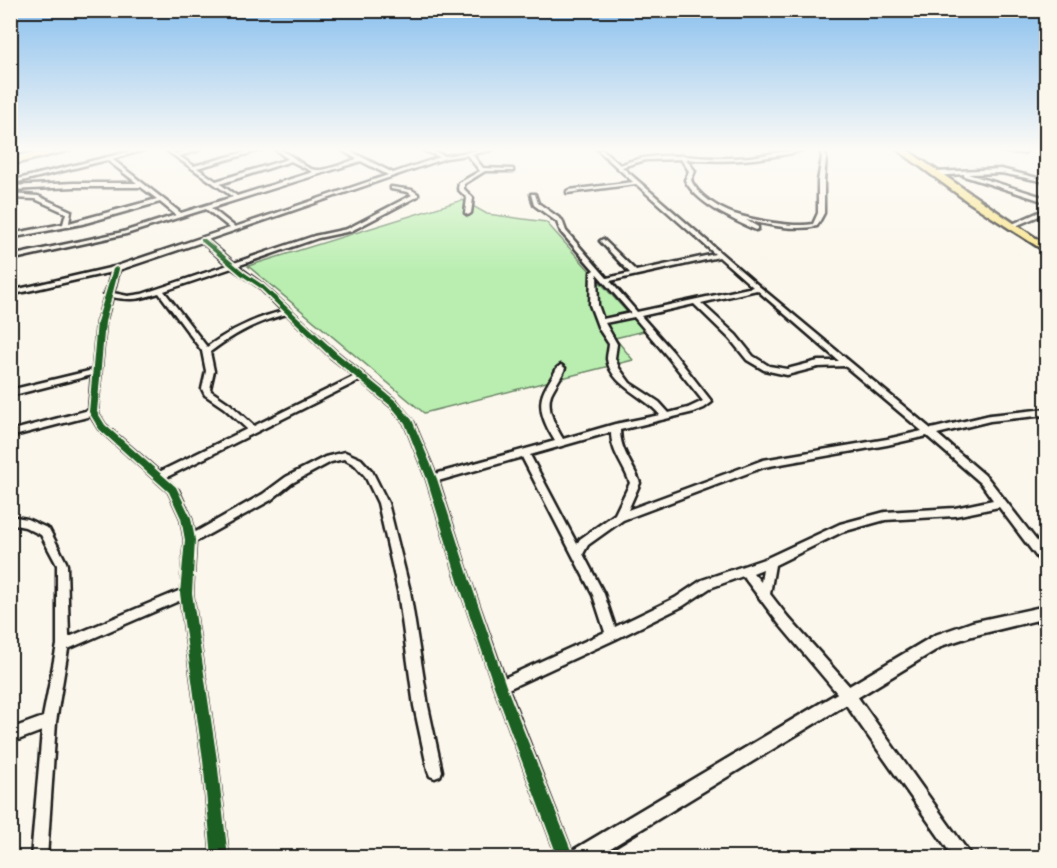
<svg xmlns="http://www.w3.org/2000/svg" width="1057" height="868" viewBox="0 0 1057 868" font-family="Dekko,sans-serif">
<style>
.green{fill:#b9eeb0;stroke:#6a8566;stroke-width:1.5}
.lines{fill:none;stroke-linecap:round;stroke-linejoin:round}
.minor-casing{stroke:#1c1c1c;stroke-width:5}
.tertiary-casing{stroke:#1c1c1c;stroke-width:5}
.trunk-casing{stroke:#1c1c1c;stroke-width:5}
.minor{fill:#fbf7ec;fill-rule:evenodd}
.tertiary{fill:#fbf7ec;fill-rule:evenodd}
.trunk{fill:#f8e281;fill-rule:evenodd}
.cycleway-casing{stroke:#fbf7ec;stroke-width:4}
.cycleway{fill:#1b5e20;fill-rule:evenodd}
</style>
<rect width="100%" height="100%" fill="#fbf7ec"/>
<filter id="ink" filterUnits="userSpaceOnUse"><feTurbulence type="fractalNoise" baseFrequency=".0167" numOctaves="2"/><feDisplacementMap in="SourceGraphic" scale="12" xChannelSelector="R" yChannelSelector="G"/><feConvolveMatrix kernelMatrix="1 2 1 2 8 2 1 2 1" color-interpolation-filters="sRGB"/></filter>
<g filter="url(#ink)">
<path class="green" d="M462 200 487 214 546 222 644 331 615 338 633 360 424 413 248 266Z"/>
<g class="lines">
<g class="minor-casing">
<path id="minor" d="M11 150H15L18 156 43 150H52L16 159 14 158Z
M136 150H144L112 159 181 213 233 197 166 150H171L176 154 190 150H199L179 156 194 166 253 150H261L197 168 216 181 288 159 276 150C291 150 303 171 319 170 329 170 347 162 357 159L342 150H348L393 173 440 157 423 150H430L445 156 480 150H492L472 154 483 168 513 169V171H485L464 184V189L473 198 471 213 468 215 465 213 467 198 458 189 459 183 480 171 467 155 446 158 207 240 234 263 314 236 347 229 412 195 408 192 391 189V187L412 190 418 194V196L351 231 318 238 237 266 263 285 337 353 397 402 413 422 435 474 555 441C547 428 537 410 543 394 546 385 553 377 557 368L561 365 565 368C562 377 555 385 551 394 546 409 555 426 563 439L615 424 660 415C645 396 611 386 607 359 607 354 609 348 609 344L599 329 590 305 591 272 594 270 561 232 557 222 534 205 531 194H535L538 203 562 220 566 231 607 278 630 273 601 242 600 241 603 239 636 271 715 254 636 184 567 193V191L569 190 633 182 598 150H603L620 165C639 157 658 155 679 156L681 155 684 156C706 158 728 159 750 157 768 155 785 150 802 150 794 153 784 155 775 156 745 161 716 162 686 159L695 171 691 180C698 196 718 208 734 214 753 220 794 228 813 224L818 213V181L822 157 820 150H824L826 157 824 181V213L817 226C794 231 769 225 746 220L758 227V229L756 230C733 220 696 203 685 180L689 171 681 159 645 160 622 167 760 287 931 429 990 415 1046 409V415L990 421 937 434 987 477 1046 553V566L1042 564 999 507 955 516 885 520 842 532 775 565 770 594 787 616 852 689 969 853 972 858H954L842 699 779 624 743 576 710 588 683 606 616 639 508 689 574 858H558L494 686 458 581 427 479 405 423 391 406 360 380 165 478 178 490 191 518 194 533 263 494 286 477 325 457 345 452 361 459 372 471 388 503 410 591 428 706 442 771 440 776 435 778 430 776 428 771 414 706 398 591 378 503 365 476 355 465 344 459 331 462 292 483 271 500 195 542 192 593 217 760 228 858H212L203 760 181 600 68 649 56 722 47 858H31L42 731 10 743V729L43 717 57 645V565L41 535 25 527 10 524V516L27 519 49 529 66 562 67 565 69 637 181 590 185 540 181 518 169 492 99 429 91 416 10 437V431L89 410 92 375 10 396V390L93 370 97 322 105 296 104 294 106 292 112 272 10 295V291L114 267 230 228 206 209 126 234 10 260V256L123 232 176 215 160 202 82 224 10 238V234L63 224 66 213 35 199 10 198V194L38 196 71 211 69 223 157 199 141 187H74L10 190V186L74 183H137L107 160 10 184V181ZM291 161 313 172 237 196 220 184ZM361 161 388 175 235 227 211 208ZM202 242 228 265 142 294 128 296 113 293 119 270ZM719 257 753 287 637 312 610 281ZM232 268 259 287 283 311C255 318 230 330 207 347L164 291ZM597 274 631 313 603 319 598 305ZM757 290 839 361H818L787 369 769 366 753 356 736 335 701 303ZM159 293 202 351 206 371 202 389 205 395 224 408 247 429 159 472 105 425 97 412 105 322 112 297C131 301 140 299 159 293ZM694 304 730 339 747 360 764 370 787 375 818 367 845 366 922 431 887 439 763 460 628 510 640 483C633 464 620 451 620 430L694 412 704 408 712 402 673 352 641 316ZM287 314 331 357 355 376 254 426 230 404 211 391 210 389 214 371 210 352C234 334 258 321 287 314ZM634 317 667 356 703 401 688 408 669 413 659 402 630 383 619 368 615 358 617 344 605 323ZM611 432C611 452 624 465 630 483L615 514 580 539 577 544 530 455ZM927 436 981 483 993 500 955 508 885 512 840 524 767 558 702 580 675 598 615 627 604 594 583 554 588 545 623 520 764 467 887 445ZM522 457 593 595 605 632 504 678 470 581 438 481ZM763 569 761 582 753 573Z
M987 150H1027L1024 153Z
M1041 150H1046V152L1041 151Z
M1001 169 1046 180V182L1001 173 968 174 1046 198V202L964 176V174L934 176 931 174 934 172Z
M10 206 13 209 10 211Z
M1046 209V213L1013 227 1008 226Z"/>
</g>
<g class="tertiary-casing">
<path id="tertiary" d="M1046 606V618L972 636 944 645 594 858H567L570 852 935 635 972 622Z"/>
</g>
<g class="trunk-casing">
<path id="trunk" d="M55 150H70L10 165V160Z
M898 150H907L1046 245V252L967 201Z"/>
</g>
<use href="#minor" class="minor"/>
<use href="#tertiary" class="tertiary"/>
<use href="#trunk" class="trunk"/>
<g class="cycleway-casing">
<path id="cycleway" d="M201 239H205L245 273 263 285 337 353 397 402 412 420 437 479 470 581 506 686 574 858H558L494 686 458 581 427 479 405 423 391 406 331 357 259 287 241 275 201 241Z
M116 267 119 269 105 322 97 412 105 425 176 487 191 518 195 540 192 593 217 760 228 858H212L203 760 180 593 185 540 181 518 169 492 99 429 89 412 97 322 113 269Z"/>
</g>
<use href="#cycleway" class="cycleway"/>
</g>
</g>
<linearGradient id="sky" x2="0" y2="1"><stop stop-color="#88bfee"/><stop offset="0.55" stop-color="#fdfbf6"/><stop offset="1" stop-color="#fdfbf6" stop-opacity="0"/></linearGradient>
<rect width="1057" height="272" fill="url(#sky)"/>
<rect width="1057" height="868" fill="none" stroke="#fbf7ec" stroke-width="36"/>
<rect x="18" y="18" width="1021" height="832" fill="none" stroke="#1c1c1c" stroke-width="2" filter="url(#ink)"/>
</svg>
